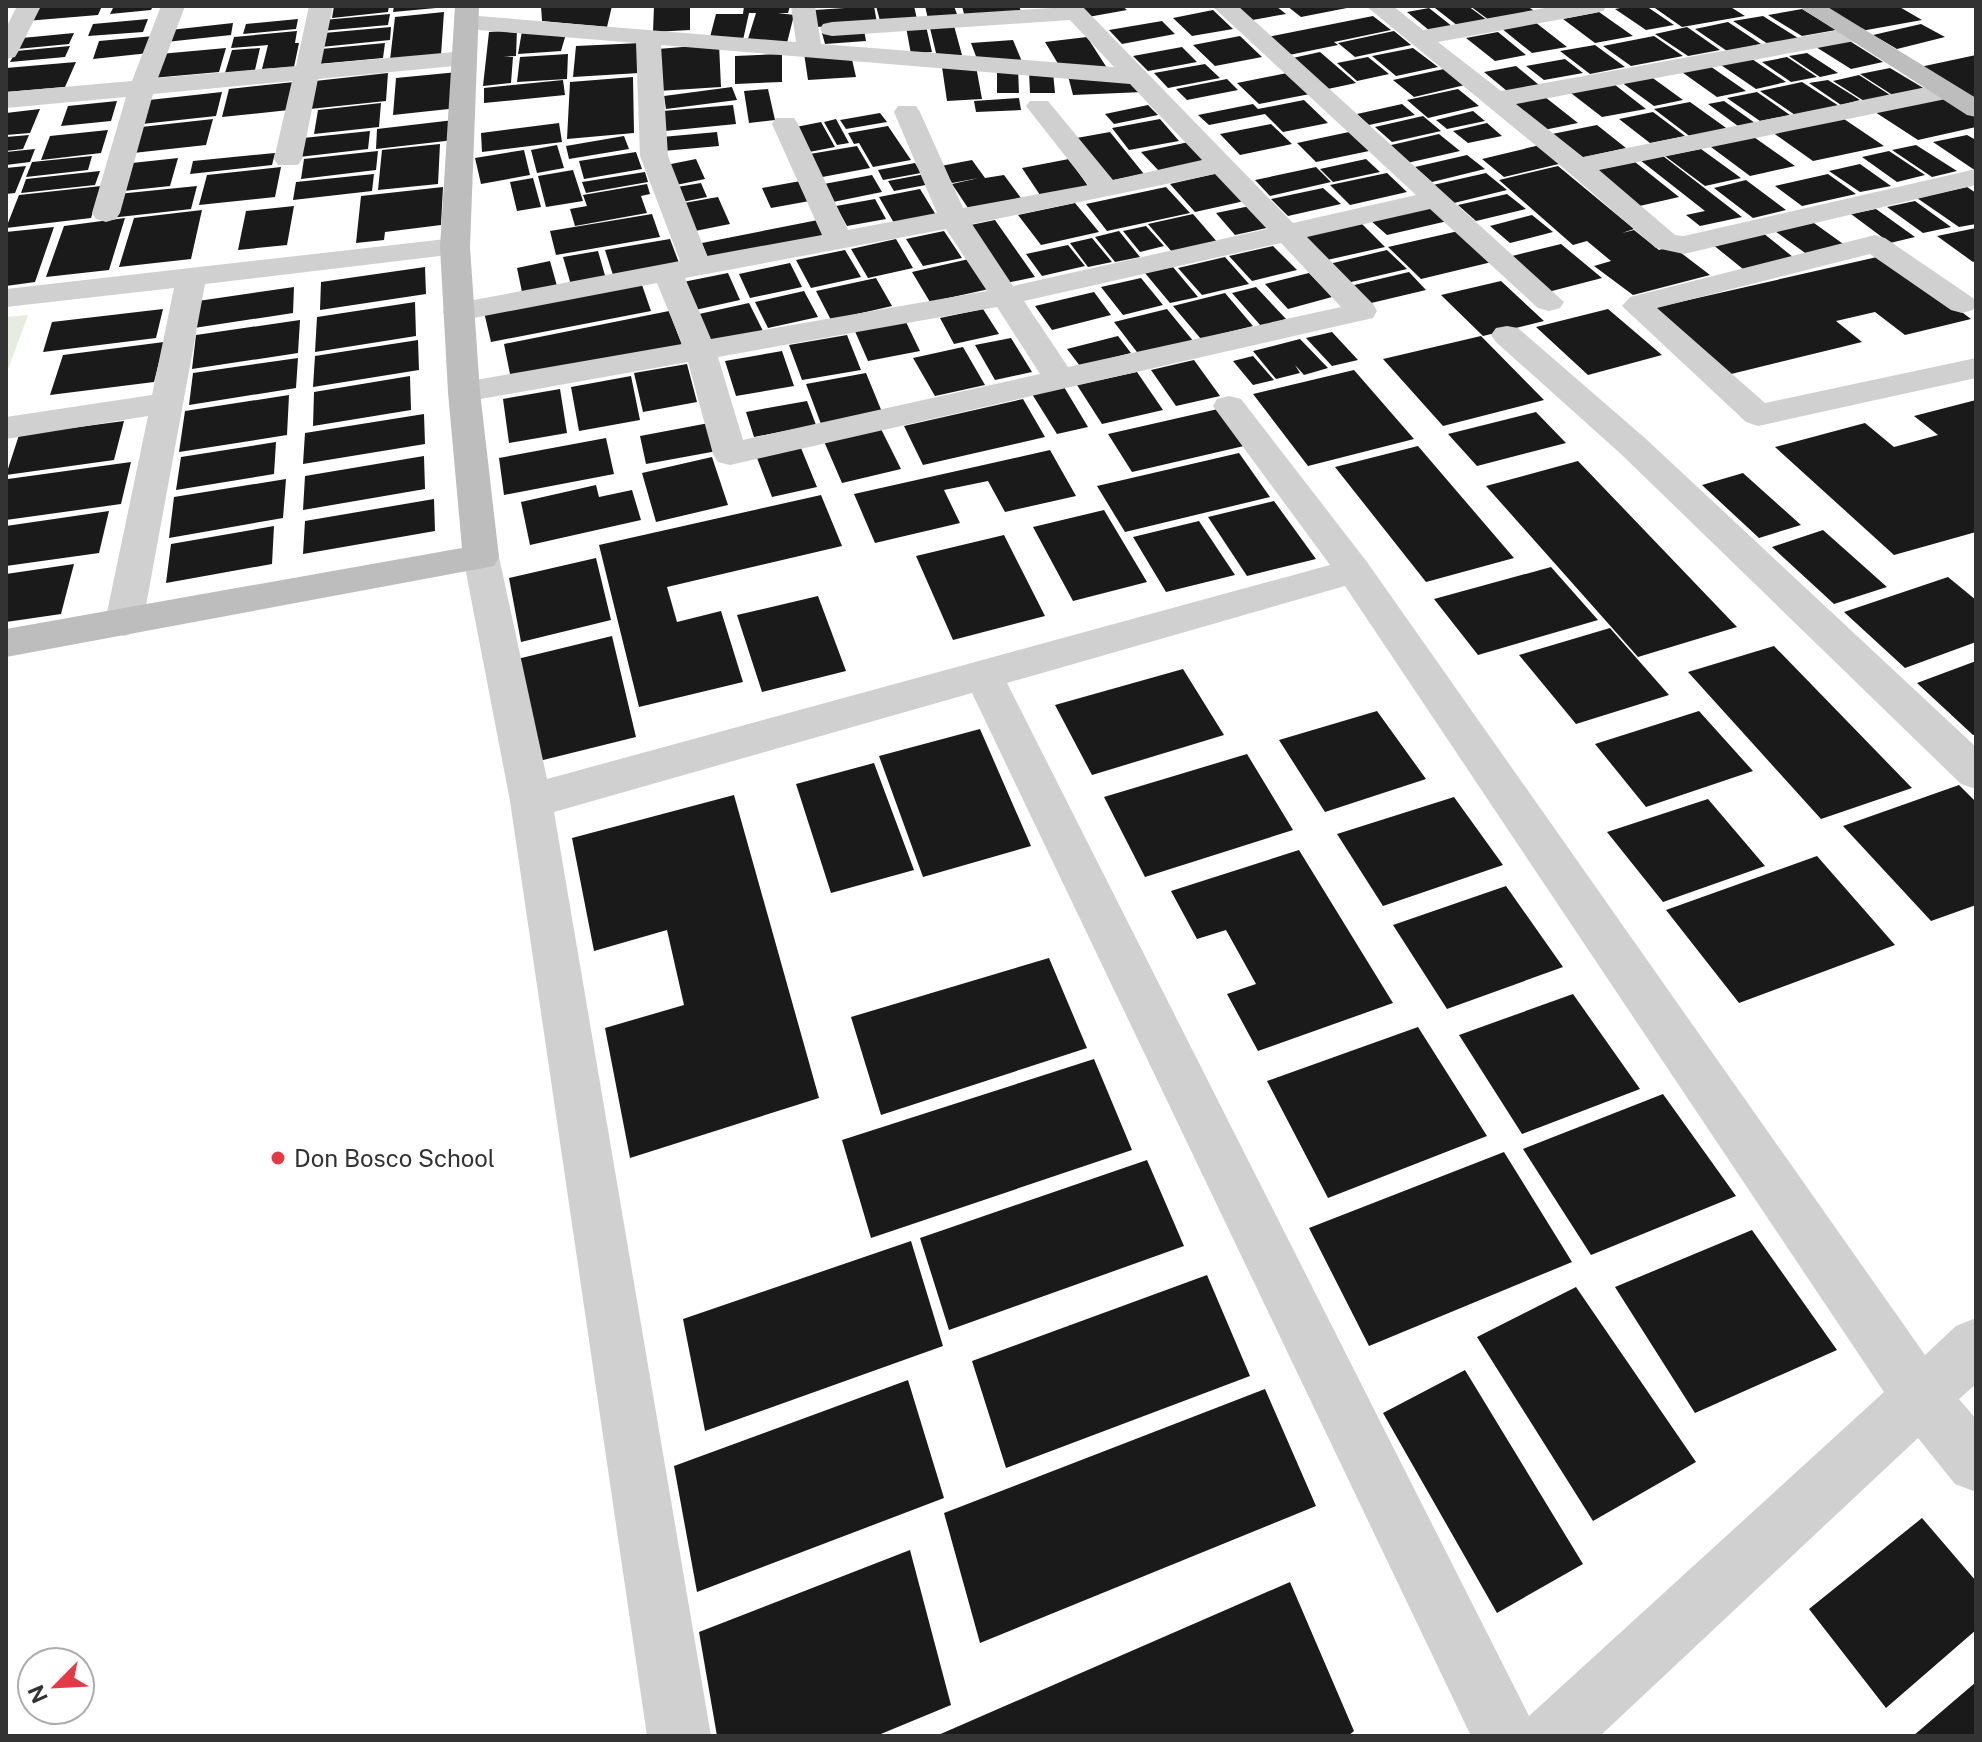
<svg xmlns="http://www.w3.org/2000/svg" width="1982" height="1742" viewBox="0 0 1982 1742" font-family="'Public Sans',sans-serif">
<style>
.green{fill:#e6ecdf}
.building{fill:#1a1a1a}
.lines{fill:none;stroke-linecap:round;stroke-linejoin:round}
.street{fill:#d0d0d0;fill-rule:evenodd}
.secondary{fill:#bdbdbd;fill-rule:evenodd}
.poi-dot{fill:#e63946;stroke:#fff;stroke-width:3}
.labels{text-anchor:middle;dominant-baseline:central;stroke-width:8;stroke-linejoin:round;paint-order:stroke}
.poi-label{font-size:24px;fill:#333;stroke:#fff;text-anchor:start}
</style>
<rect width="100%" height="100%" fill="#fff"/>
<path class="green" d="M28 315 6 375V317Z"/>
<path class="building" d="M34 6H102L98 15 26 21Z
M114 6H153L151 10 110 14Z
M334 6H389L388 12 332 18Z
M394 6H436V8L393 12Z
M541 6H612L607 27 542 21Z
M654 6H690V30L653 32Z
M744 6H790L788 13H778L794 15 787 43 747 42 756 13H749L743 40 709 41 716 14H743Z
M874 6 877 23 817 27 815 10Z
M876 6H914L917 19 880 21Z
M925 6H954L958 17 928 19Z
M962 6H1019L1022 14 965 18Z
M1077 6H1122L1127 10 1088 17Z
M1229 6H1276L1286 14 1247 21Z
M1287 6H1352V7L1301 17Z
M1447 6H1468L1487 20 1458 26 1435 8Z
M1470 6H1527L1536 12 1489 20Z
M1631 6H1646L1674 25 1646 30 1615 9Z
M1652 6H1729L1745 16 1682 27Z
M1843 6H1898L1922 20 1861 31 1825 9Z
M1429 8 1453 27 1430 31 1407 12Z
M1802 9 1836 30 1802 36 1768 15Z
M1213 10 1233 29 1192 36 1173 18Z
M444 12 441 55 390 60 395 17Z
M1599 12 1633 36 1595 43 1563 19Z
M390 14 388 25 321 31 324 20Z
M1373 16 1391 30 1334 42 1338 45 1289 55 1268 37Z
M1763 16 1798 38 1768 44 1733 21Z
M148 19 143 32 88 36 93 24Z
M298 19 296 29 243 34 246 24Z
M1162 21 1175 34 1122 44 1109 30Z
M953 22 962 55 937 57 929 24Z
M1535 22 1567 47 1532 53 1501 28Z
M1728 22 1761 44 1727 51 1695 29Z
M233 23 231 35 166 42 170 30Z
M1921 24 1945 37 1897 49 1873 35Z
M926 26 932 52 911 54 906 27Z
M391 27 390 40 321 47 324 33Z
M1687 27 1720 50 1688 56 1655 34Z
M517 30 516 56 503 57H513L511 83 483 86 489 32Z
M864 30 866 41 825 44 822 33Z
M297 31 295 43H299L294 67 262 69 268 45 231 48 234 37Z
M522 31 566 34 561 51 518 54Z
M1394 31 1411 45 1355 57 1338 43Z
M1498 32 1526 55 1495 61 1466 38Z
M74 33 69 44 17 49 22 38Z
M154 36 149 53 93 59 99 41Z
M1240 36 1262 57 1215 66 1193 45Z
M1654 36 1683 56 1631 66 1603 46Z
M1087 37 1109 71 1060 67 1045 42Z
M1013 40 1023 64 977 59 971 43Z
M1848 40 1883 62 1851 69 1816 47Z
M385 43 383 58 318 64 321 49Z
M641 43 639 73 573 77 576 46Z
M719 44 721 87 658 91V49Z
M1595 45 1625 67 1590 74 1560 51Z
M70 46 65 57 10 62 16 51Z
M1182 47 1197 62 1148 71 1133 56Z
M226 48 219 72 152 78 160 54Z
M260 48 255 70 225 73 232 50Z
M1413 48 1438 67 1396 76 1372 56Z
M1320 52 1356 83 1323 90 1288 59Z
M804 53 851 55 856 77 808 80Z
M1807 53 1838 73 1820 77 1789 56Z
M568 54 567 79 517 82 520 57Z
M782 54V82L735 84V56Z
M1976 55V101L1920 67Z
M1368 57 1389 74 1357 81 1337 63Z
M1787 57 1817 77 1791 82 1762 62Z
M1565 59 1583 73 1544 80 1526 66Z
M1752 59 1786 82 1756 89 1721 65Z
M76 62 65 87 6 92V68Z
M1205 64 1220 78 1168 88 1154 73Z
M1707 64 1746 91 1717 97 1679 70Z
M976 66 982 99 947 101 942 67Z
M1516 66 1539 85 1507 91 1484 72Z
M997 68H1018L1019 93H997Z
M1890 68 1925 89 1894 96 1860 74Z
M1444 69 1465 85 1414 97 1393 80Z
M458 72V108L393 115 396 78Z
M1029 72H1053L1055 93H1030Z
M388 73 386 101 310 109 315 81Z
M1287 73 1310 94 1259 104 1237 83Z
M1859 75 1890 95 1864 101 1833 81Z
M1068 76 1140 82 1143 92 1073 95Z
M1650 76 1683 100 1654 106 1621 82Z
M633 77 634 133 567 139 570 82Z
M1227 79 1238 90 1187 100 1176 89Z
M563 80 565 95 484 103V88Z
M1828 80 1860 100 1841 105 1809 83Z
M1610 81 1646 109 1602 117 1567 90Z
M294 82 289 110 222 117 229 89Z
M1802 82 1839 106 1795 115 1760 91Z
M732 87 737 100 666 109 664 96Z
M768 89 775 120 749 123 744 91Z
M1458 89 1479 106 1428 118 1407 100Z
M222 92 216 116 142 124 149 100Z
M1757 92 1790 115 1760 121 1727 98Z
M1545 97 1578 123 1539 131 1507 104Z
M1947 97 1976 115V127L1918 140 1875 112Z
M1019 98 1021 110 976 112 974 101Z
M1304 100 1328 123 1283 132 1265 114 1209 125 1198 115 1253 104 1258 109Z
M117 101 111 121 61 126 68 106Z
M1724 101 1755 123 1738 126 1708 104Z
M1690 102 1729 130 1692 138 1654 109Z
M381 103 379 127 314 134 318 110Z
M1402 104 1415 115 1369 125 1357 114Z
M733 105 736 124 665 131 663 111Z
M1148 105 1158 115 1114 124 1105 114Z
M40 109 30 133 6 135V113Z
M1473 111 1485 121 1447 129 1436 120Z
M1653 112 1685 136 1650 143 1619 119Z
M880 113 887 122 846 129 840 120Z
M1423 116 1441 131 1392 142 1375 127Z
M1841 117 1884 146 1813 161 1772 132Z
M213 119 206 145 133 153 141 127Z
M836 119 849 143 837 145 824 122Z
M1160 119 1179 141 1129 150 1112 128Z
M454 120V140L376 149 377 129Z
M821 122 835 147 809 152 796 127Z
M559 123 562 142 482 152 481 133Z
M1487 123 1502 136 1468 143 1453 131Z
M1271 124 1292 144 1240 155 1220 134Z
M1597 125 1626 148 1580 158 1552 134Z
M888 126 911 160 873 167 859 143 854 144 848 133Z
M108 130 101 153 41 160 50 136Z
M370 131 368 149 299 157 303 138Z
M717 132 719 146 663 151 662 137Z
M1110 132 1144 174 1103 182 1071 139Z
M1349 132 1369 151 1316 162 1297 143Z
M1439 134 1460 151 1407 163 1387 146Z
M29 135 23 149 6 151V137Z
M1751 135 1795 166 1750 176 1707 144Z
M1967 135 1976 140V171L1933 142Z
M624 136 629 149 569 159 566 146Z
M1189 142 1208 162 1160 172 1141 152Z
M440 144 438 184 378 190 382 150Z
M557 145 564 168 537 173 531 150Z
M1540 145 1563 163 1504 177 1482 159Z
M1916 145 1957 171 1932 177 1892 150Z
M857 146 870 168 817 178 804 155Z
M35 149 30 162 6 165V152Z
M1701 149 1741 178 1705 186 1665 156Z
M524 150 530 175 481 184 475 158Z
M378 151 376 170 301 179 304 159Z
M1889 151 1925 175 1897 182 1862 157Z
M636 152 642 169 584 179 579 161Z
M275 153 272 165 190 174 193 161Z
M1467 155 1485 169 1432 182 1415 167Z
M92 156 88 170 26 177 32 162Z
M1663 156 1742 217 1700 226 1686 215 1705 211 1640 160Z
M178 158 170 186 114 192 123 164Z
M696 159 705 179 676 185 666 165Z
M1069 159 1088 186 1040 195 1022 168Z
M1366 159 1380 172 1333 182 1320 169Z
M972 160 985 178 1004 175 1021 198 968 208 952 184 979 178 952 183 941 166Z
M1635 162 1679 197 1635 207 1592 171Z
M915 163 921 173 883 180 878 170Z
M1860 164 1891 186 1860 192 1829 171Z
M26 166 15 193 6 194V168Z
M1558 166 1634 229 1622 233 1634 230 1659 250 1672 246 1710 275 1633 295 1594 266 1611 261 1587 241 1573 245 1499 180Z
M281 167 275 197 199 205 207 175Z
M1316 167 1331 182 1270 196 1255 180Z
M573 170 583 201 546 207 538 176Z
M100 171 95 185 21 193 26 179Z
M645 172 648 182 586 193 582 182Z
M1223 172 1249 200 1195 212 1170 184Z
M1387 173 1407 192 1350 205 1330 185Z
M1486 173 1507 190 1454 203 1433 185Z
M374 174 372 191 293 200 296 182Z
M925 174 931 184 894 191 888 181Z
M1828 174 1856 194 1802 206 1775 186Z
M872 175 882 192 833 202 824 184Z
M533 178 541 207 517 211 510 182Z
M806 180 815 200 771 208 762 188Z
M1746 180 1786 210 1753 218 1714 188Z
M701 183 707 197 682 202 677 187Z
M647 184 650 194 641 196 647 213 575 226 570 209 587 206 583 195Z
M101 186 91 218 6 228 19 195Z
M197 186 191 209 110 218 118 194Z
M443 187 441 225 385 232 384 240 356 243 361 196Z
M1166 187 1190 213 1107 231 1086 204Z
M1967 187 1976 193V224L1959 227 1917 198Z
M1323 188 1341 204 1288 216 1271 199Z
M920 189 936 215 894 223 879 197Z
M1507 194 1526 209 1476 221 1458 205Z
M718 197 730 224 695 231 684 203Z
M875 199 886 219 847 226 836 206Z
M1915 201 1951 227 1923 233 1887 207Z
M1075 203 1099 232 1041 245 1018 215Z
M1435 205 1452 220 1387 235 1370 220Z
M294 206 287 245 238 250 246 211Z
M1250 206 1271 227 1235 235 1216 213Z
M1876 209 1915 237 1890 243 1851 214Z
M202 210 191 259 119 267 134 218Z
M652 214 660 237 556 255 550 231Z
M1193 214 1218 243 1173 253 1148 224Z
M1532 215 1553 232 1510 243 1490 226Z
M125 218 109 270 46 277 64 226Z
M1807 218 1846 246 1808 255 1768 226Z
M818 220 828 237 709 260 702 243Z
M995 220 1035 277 1006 283 966 226Z
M1361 223 1385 247 1327 260 1304 236Z
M1146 226 1164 246 1140 252 1123 231Z
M54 227 35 282 6 286V232Z
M1976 228V261L1973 262 1937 236Z
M1758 229 1793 257 1743 269 1707 240Z
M1463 230 1496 261 1421 279 1388 247Z
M944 231 962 258 923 266 906 239Z
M1119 231 1140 257 1115 262 1095 237Z
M1092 238 1112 262 1088 267 1070 243Z
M670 239 679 263 613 275 605 250Z
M896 239 913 268 868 278 851 249Z
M1561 244 1602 278 1548 292 1508 257Z
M1068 245 1085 266 1042 276 1026 254Z
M1273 246 1297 270 1252 281 1229 256Z
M845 250 861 277 811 288 796 260Z
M1387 250 1407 269 1347 283 1329 264Z
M598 251 606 279 571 285 563 257Z
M1886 255 1971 319 1905 335 1875 312 1836 321 1862 342 1723 376 1649 309Z
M1225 257 1249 284 1202 295 1178 268Z
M969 259 989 289 930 302 912 272Z
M550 261 557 286 522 292 517 268Z
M790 263 802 287 750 298 739 274Z
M425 267 426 294 320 310 321 282Z
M1173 267 1198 297 1170 303 1145 273Z
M1409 272 1426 290 1367 304 1350 286Z
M728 273 740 300 695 310 683 282Z
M1309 273 1332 297 1288 309 1265 284Z
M876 278 892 306 831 320 816 291Z
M1141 278 1163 305 1123 315 1101 287Z
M1501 281 1544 321 1483 336 1441 295Z
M641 282 651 311 491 342 484 312Z
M294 287 293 313 194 328 198 301Z
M1256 287 1286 319 1261 326 1232 293Z
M804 291 818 317 768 328 755 302Z
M1094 292 1111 315 1052 330 1035 306Z
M1225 293 1253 326 1201 339 1173 306Z
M415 302 416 336 315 352 317 317Z
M749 303 764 333 712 344 699 314Z
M163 309 156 338 43 352 52 322Z
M983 309 999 334 954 344 940 318Z
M1167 309 1194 342 1140 356 1114 322Z
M1608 309 1662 355 1588 375 1536 327Z
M669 311 682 345 511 379 504 344Z
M300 320 298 353 192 369 196 335Z
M905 320 920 351 868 361 854 329Z
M1332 332 1358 360 1332 366 1306 338Z
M847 335 861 370 802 380 789 345Z
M1118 336 1131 353 1080 366 1067 349Z
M1481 336 1544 400 1443 426 1383 359Z
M1011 338 1032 372 995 380 975 345Z
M1300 339 1328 368 1304 375 1295 365 1300 373 1276 379 1253 351Z
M418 340 419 370 313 387 315 356Z
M164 342 154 382 50 395 63 355Z
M963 347 985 385 935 396 913 358Z
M782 351 794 386 736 396 725 361Z
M1253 356 1274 380 1253 385 1233 361Z
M298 358 296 388 189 405 193 373Z
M1194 360 1220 396 1176 406 1151 370Z
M687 364 697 402 643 412 634 373Z
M1354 370 1414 439 1308 466 1253 394Z
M1137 372 1163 410 1102 424 1077 385Z
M866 373 882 412 821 424 806 384Z
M410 376 411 410 313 426 314 392Z
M631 376 640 420 579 431 571 387Z
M1064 387 1088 427 1057 434 1032 394Z
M560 389 567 433 509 443 503 399Z
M289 395 287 435 179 452 185 411Z
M1023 399 1045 437 923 465 904 426Z
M1976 400V532L1894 555 1775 447 1865 423 1894 447 1938 435 1914 416Z
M807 401 816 425 754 437 746 412Z
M1218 409 1244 446 1132 472 1108 434Z
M1536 412 1566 443 1477 466 1448 434Z
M424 414 425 444 303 464 305 433Z
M124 421 114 460 6 475 19 435Z
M709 423 717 451 646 464 640 436Z
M880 427 901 469 842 483 823 439Z
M606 438 614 474 504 495 499 458Z
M276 442 274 474 176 490 181 457Z
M1418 446 1514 558 1426 582 1335 467Z
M801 448 817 487 772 497 757 458Z
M1050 450 1076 496 1005 512 988 481 944 490 960 523 875 543 854 494Z
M1239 453 1270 497 1125 532 1097 486Z
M424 456 425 489 303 510 305 476Z
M712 457 728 505 656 522 642 473Z
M1578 461 1737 627 1638 657 1486 486Z
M131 462 121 504 6 520 8 479Z
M1743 473 1801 525 1759 538 1702 485Z
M286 479 283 518 169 538 174 497Z
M596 485 599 497 632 490 641 520 530 545 521 502Z
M821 495 842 546 667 587 677 622 721 611 743 682 639 707 599 545Z
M434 499 435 531 303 554 305 521Z
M1274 501 1316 559 1247 576 1208 517Z
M1104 510 1147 582 1073 601 1033 527Z
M109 511 99 553 6 566V526Z
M1199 521 1235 575 1166 592 1133 537Z
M274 526 272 564 166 583 171 544Z
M1823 530 1887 587 1834 604 1772 547Z
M1004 535 1045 616 953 640 916 556Z
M596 558 611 620 521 642 509 578Z
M74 564 61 614 6 622V574Z
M1551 567 1598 620 1478 655 1434 599Z
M1948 577 1976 600V642L1905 668 1844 612Z
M818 596 846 671 762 692 737 615Z
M1610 628 1669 695 1576 724 1519 655Z
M612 636 636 737 527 764 509 661Z
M1774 646 1912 788 1821 819 1688 672Z
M1976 661V734L1973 735 1917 683Z
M1183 669 1224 735 1092 775 1055 705Z
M1377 711 1426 779 1325 812 1279 740Z
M1699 711 1753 771 1646 807 1595 744Z
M980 729 1031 846 923 877 879 756Z
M1247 754 1293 830 1145 877 1104 797Z
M874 763 914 870 831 893 796 784Z
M1959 785 1976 802V905L1931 921 1843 826Z
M734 795 819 1098 630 1158 605 1028 684 1005 667 930 594 951 572 838Z
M1454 797 1503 865 1383 906 1337 834Z
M1708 799 1765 866 1663 902 1607 832Z
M1299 850 1393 1003 1258 1051 1227 994 1256 984 1226 930 1197 939 1171 891Z
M1817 856 1895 945 1739 1003 1666 910Z
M1506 886 1563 967 1447 1009 1393 925Z
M1049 958 1087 1048 881 1115 851 1017Z
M1573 994 1640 1089 1522 1134 1459 1035Z
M1418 1027 1487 1136 1328 1198 1267 1081Z
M1094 1059 1132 1150 871 1238 842 1140Z
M1663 1094 1736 1196 1591 1255 1523 1149Z
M1504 1152 1572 1262 1369 1346 1309 1228Z
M1147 1160 1184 1246 949 1330 920 1238Z
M1752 1230 1837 1350 1695 1413 1615 1287Z
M911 1241 943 1346 705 1431 683 1319Z
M1207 1275 1250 1376 1006 1468 972 1361Z
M1576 1287 1696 1462 1593 1521 1477 1337Z
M1465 1370 1583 1564 1497 1613 1383 1413Z
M908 1380 944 1498 697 1592 674 1466Z
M1265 1389 1316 1506 980 1643 944 1513Z
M1922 1518 1976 1581V1630L1886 1708 1809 1609Z
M910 1550 951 1705 876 1736H717L699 1632Z
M1290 1582 1354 1731 1348 1736H936Z
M1976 1682V1736H1913Z"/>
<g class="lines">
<path class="street" d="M17 6H41L18 52 15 57 6 59V28Z
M161 6H185L158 78 296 66 309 6H333L321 64 465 51 474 53 477 58 474 63 465 65 318 79 302 159 298 165H278L274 159 292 81 153 94 120 213 116 219 106 222 96 219 92 213 126 97 6 108V92L132 81Z
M791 6H815L821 44 1114 67 1070 20 832 36 823 34 820 29 823 24 832 22 1082 6 1293 223 1416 195 1212 6H1238L1564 302 1560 308 1549 311 1538 308 1430 209 1307 237 1373 304 1377 311 1373 318 730 465 718 462 713 454 688 362 464 402 452 399 448 392 452 385 464 382 682 344 657 283 458 321 447 319 443 312 447 305 458 303 680 261 640 156 636 43 466 29 458 27 454 22 458 17 466 15 796 42ZM661 45 1130 84 1202 160 1113 180 1048 101H1030L1026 106 1088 185 963 208 920 112 916 106H898L894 112 937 213 848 230 798 124 794 118H776L772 124 822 235 707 256 668 156ZM1215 174 1267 229 1013 286 972 224ZM946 229 987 291 711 339 685 278ZM1281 243 1341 307 1068 367 1024 301ZM997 307 1040 374 743 440 718 357Z
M1366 6H1393L1423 30 1556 6H1607L1603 11 1595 13 1438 42 1501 91 1855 27 1864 29 1867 34 1864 39 1855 41 1516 104 1583 157 1946 83 1955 86 1959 91 1955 96 1946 99 1599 170 1675 235 1684 236 1976 169V185L1684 254 1656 248 1568 172Z
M1875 235 1885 238 1973 298 1976 302 1973 310 1962 313 1951 310 1870 254 1657 308 1765 403 1976 358V378L1758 426 1746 422 1622 306 1630 297Z
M455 238 465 241 470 247 465 253 205 284 143 622 137 632 124 636 111 632 105 622 148 416 6 439V417L152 395 174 288 6 307V289Z
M1507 326 1518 328 1646 439 1976 747V789L1961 784 1622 455 1496 342 1491 335 1496 328Z
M1229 396 1241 399 1367 562 1925 1355 1956 1326 1976 1318V1384L1959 1399 1976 1419V1492L1955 1484 1918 1438 1600 1736H1471L972 693 554 812 711 1736H647L510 801 463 557 468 548 481 544 494 548 499 557 547 779 1330 565 1213 406 1217 399ZM1345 586 1884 1392 1529 1716 1007 683Z"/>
<path class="secondary" d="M455 6H479L470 247 480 392 499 557 494 566 6 657V629L462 548 448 392 440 247Z
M1798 6H1826L1976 98V117L1967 115Z"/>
</g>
<circle class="poi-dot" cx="278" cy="1158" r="8"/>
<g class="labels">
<g class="poi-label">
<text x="294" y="1158">Don Bosco School</text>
</g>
</g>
<rect width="1982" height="1742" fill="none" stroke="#333333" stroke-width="16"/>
<g transform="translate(56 1686) rotate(246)"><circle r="38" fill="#ffffff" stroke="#adadad" stroke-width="2"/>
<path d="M0-6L14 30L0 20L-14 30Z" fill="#e63946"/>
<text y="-12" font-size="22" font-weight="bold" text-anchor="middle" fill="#333333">N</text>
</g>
</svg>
